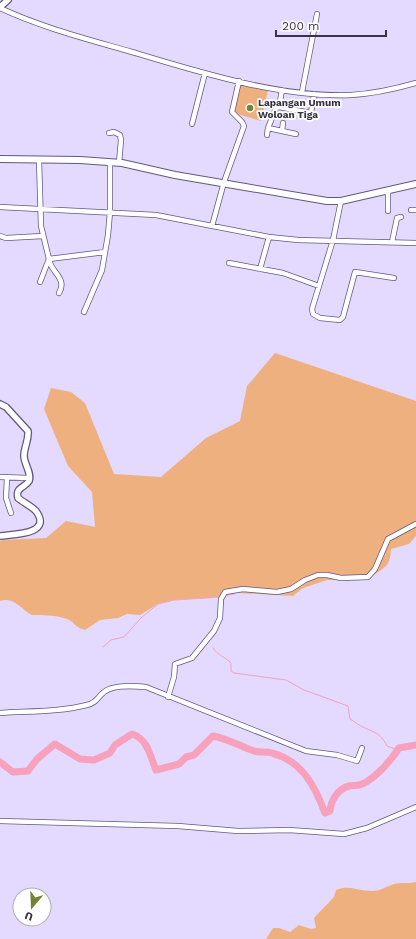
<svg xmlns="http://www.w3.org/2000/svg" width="416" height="939" viewBox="0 0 416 939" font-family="'Work Sans',sans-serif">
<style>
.green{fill:#efb07f}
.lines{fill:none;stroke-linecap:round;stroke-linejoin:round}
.stream{stroke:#f7a1bd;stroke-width:1}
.river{stroke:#f7a1bd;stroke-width:7}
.minor-casing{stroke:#64577e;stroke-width:6}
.tertiary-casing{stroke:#64577e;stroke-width:8}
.secondary-casing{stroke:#64577e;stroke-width:8}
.minor{stroke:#fff;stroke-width:4.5}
.tertiary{stroke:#fff;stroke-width:5.5}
.secondary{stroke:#fff;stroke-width:6}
.poi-dot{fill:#748331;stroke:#fff;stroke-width:1.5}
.labels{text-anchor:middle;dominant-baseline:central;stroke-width:3.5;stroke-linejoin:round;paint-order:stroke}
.poi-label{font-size:10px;font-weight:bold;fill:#383244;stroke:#fff;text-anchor:start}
</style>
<rect width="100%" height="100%" fill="#e4d9fe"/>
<path class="green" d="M241 83 268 90 261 121 234 113Z
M275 353 416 401V536L409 544 391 549C390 570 382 567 368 580H327L303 588 293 596 238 593 211 598 174 600 158 604 140 615 127 614 118 618 100 620 85 630C75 628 74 621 67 619 57 615 42 615 32 615 20 609 15 596 0 601V541L3 540 46 538 66 521 95 527 92 492 68 466 44 409 51 388 71 392 85 403 114 474 161 477 206 438 240 421 247 386Z
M416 882V939H266L273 928H279L290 932 299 925 311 929 316 928 314 918 334 897 336 890C349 884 361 892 373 891 381 891 387 886 394 884 401 882 409 884 416 882Z"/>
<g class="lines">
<path class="stream" d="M224 596 234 594
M103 647 111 640 124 637 141 618 158 604 174 600 219 597
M213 648C218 656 226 657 231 663V671L234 673 286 680 304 690 348 706 350 719C355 722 360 726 365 728 376 733 381 734 387 746L398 750"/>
<path class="river" d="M0 762 13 772 28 771 37 759 55 744 80 759 94 760 110 753 115 745 132 734C148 739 150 756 156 770L179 764 186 757 194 755 213 736C228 739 240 746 254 751 260 753 266 751 272 753 302 761 315 786 325 813L330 811C331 800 338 789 349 786 353 785 358 786 362 784 375 779 392 759 399 748L416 745"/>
<g class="minor-casing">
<path id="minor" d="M0 8C43 28 87 39 132 52 198 72 281 98 351 95 372 94 395 89 416 83
M302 92 317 14
M279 107 282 90
M283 123 282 131 268 128 276 108 279 107 311 113 314 94
M192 124 205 73
M282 131 296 134
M109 133 114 132 120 135 121 140 119 163
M267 135 268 128
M39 160 41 226 49 259 40 282
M341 201 333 240 312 309 313 314 320 318 340 320 343 317 355 272 394 278
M0 207 156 215 269 237 298 240 416 243
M411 210H416
M388 211V190
M212 226 224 182 244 126 242 122 232 112 239 81
M0 236 6 238 43 236
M392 242 397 218 401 217
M229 263 283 273 319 286
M260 269 269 237
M59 293C68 278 50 272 49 259L105 252
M84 312 102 270 108 235 110 212V162
M0 477 29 478
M7 478 6 498 11 513
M168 697 174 677 175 664 192 658 214 631 220 618 221 599 225 592 243 589 277 592 291 589 305 580 318 575H327L341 578 368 577 375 569 388 539 416 524
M0 713C29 711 59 712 87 705 96 703 97 698 104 692 113 684 135 686 146 687L306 751 337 755 357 761 362 748
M0 821 178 826 238 831 289 830 344 834 367 828 416 807"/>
</g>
<g class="tertiary-casing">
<path id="tertiary" d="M0 7 8 0
M0 404 6 407 28 431C29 440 24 447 24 456 24 464 32 473 29 481 25 488 15 487 18 498 23 502 31 506 36 511 53 535 13 534 0 536"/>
</g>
<g class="secondary-casing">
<path id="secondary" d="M0 159 80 160 122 163 175 175 327 201H341L416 184"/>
</g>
<use href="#minor" class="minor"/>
<use href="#tertiary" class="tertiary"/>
<use href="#secondary" class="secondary"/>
</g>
<circle class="poi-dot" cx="250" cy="108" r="4"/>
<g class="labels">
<g class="poi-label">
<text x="258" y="102">Lapangan Umum<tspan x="258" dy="12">Woloan Tiga</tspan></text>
</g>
</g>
<g transform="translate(32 907) rotate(199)"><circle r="19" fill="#ffffff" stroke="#afadb4"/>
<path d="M0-3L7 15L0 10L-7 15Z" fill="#748331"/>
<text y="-6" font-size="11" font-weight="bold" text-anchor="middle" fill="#383244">U</text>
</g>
<path d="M276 30v6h110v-6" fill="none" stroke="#383244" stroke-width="2"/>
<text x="282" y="30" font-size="12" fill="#383244" stroke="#ffffff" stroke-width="3" paint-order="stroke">200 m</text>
</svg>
